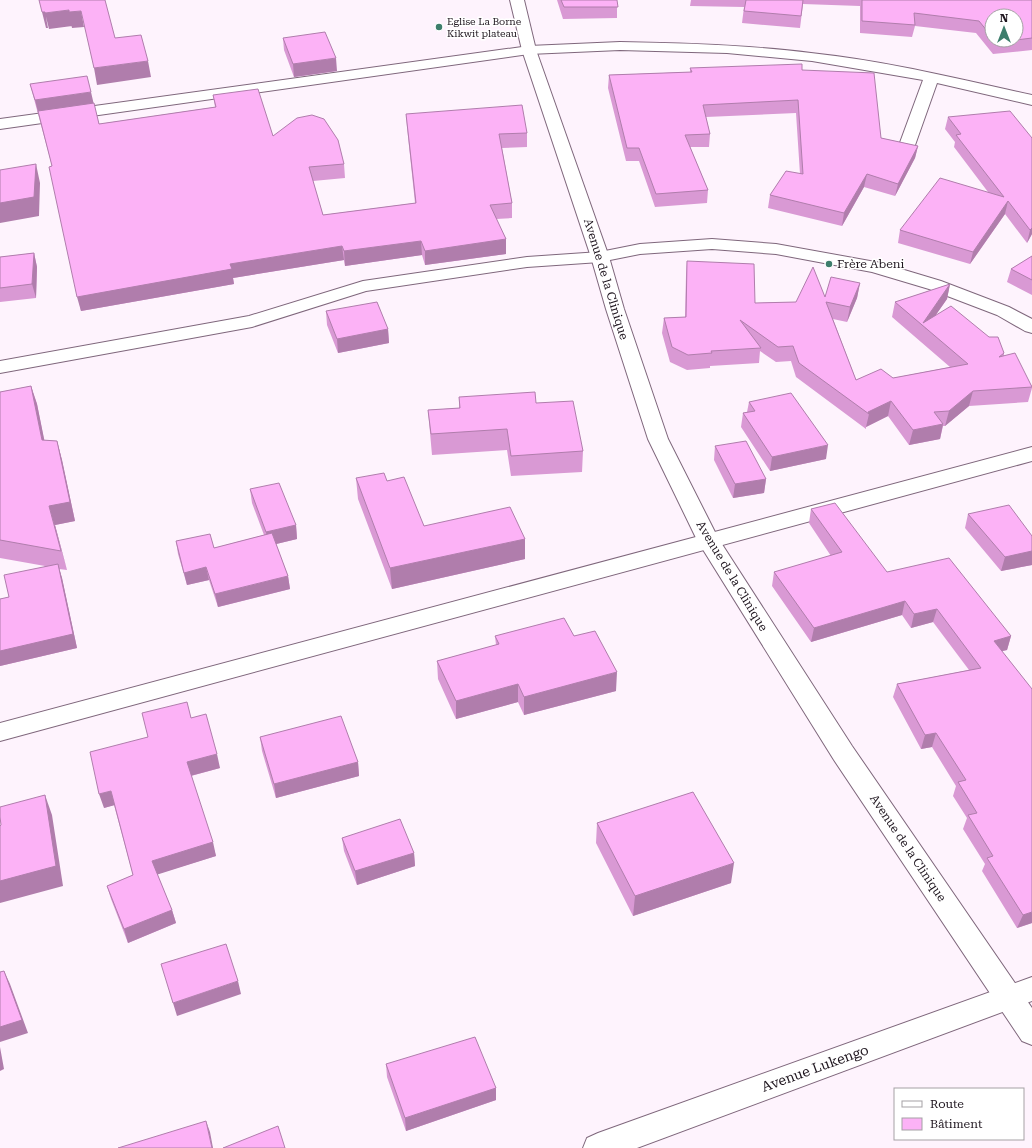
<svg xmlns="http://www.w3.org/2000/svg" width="1032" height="1148" viewBox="0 0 1032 1148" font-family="'Roboto Serif',serif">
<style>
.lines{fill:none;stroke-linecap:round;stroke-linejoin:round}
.minor-casing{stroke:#7f677c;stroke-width:2}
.tertiary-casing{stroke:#7f677c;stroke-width:2}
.minor{fill:#fff;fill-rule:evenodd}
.tertiary{fill:#fff;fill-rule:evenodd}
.wall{fill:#d999d4;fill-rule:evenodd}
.shaded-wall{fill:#b07dac}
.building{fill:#fcb2f6;stroke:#b07dac}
.poi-dot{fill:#3d7e6c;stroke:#fff;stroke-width:1.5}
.labels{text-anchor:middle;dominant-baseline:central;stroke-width:3;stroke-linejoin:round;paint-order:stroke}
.far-poi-label{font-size:10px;fill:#1e151e;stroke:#fff;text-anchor:start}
.poi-label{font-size:12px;fill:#1e151e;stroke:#fff;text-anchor:start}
.street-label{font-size:12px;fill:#1e151e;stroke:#fff}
.near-street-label{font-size:14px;fill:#1e151e;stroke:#fff}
</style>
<rect width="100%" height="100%" fill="#fef3fd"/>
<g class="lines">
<g class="minor-casing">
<path id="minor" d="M620 42C684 43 748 45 811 53 886 61 959 79 1032 95V105L937 83 914 148 912 151 906 153 900 151 898 148 923 80 812 61 727 53 620 50 529 54 0 129V119L529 46Z
M712 239 776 244 881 263 941 281 1009 307 1032 319V333L1025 331 997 315 929 289 872 272 776 254 712 249 640 254 600 262 527 267 366 291 252 327 0 373V361L249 316 363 281 527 257 600 252 640 244Z
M1032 447V461L0 741V723Z
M1032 977V1001L637 1148H583L587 1138 598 1133Z"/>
</g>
<g class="tertiary-casing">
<path id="tertiary" d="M510 0H524L536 50 609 257 624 309 668 439 718 538 852 746 1032 1008V1045L1022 1041 834 760 697 540 648 439 606 309 591 257 522 50Z"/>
</g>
<use href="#minor" class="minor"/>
<use href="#tertiary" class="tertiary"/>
</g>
<path class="wall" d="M557 0H617V18L563 19Z
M691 0H1032V50L993 54 976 33 915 26 912 37 860 33V6L803 4 800 28 742 23 744 7 690 6ZM992 16 1016 40H992Z
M283 38 337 71 294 77 284 50Z
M690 68 802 70 881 138 918 146 915 158 895 196 864 187 842 226 768 208 770 195 800 174 796 113 706 117 710 134 709 147H690L708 190 707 203 655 207 639 161H626L608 88 609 75 690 72Z
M30 84 93 103 99 124 215 107 213 95 273 136 344 164 345 178 313 181 323 215 415 203 407 127 406 114 527 133V147L502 148 512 203V218L496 219 506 239V254L425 265 422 255 345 266 344 260 233 278 234 284 81 311 52 166Z
M948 117 1032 138V234L1027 243 1005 214 970 264 898 243 900 230 988 192 954 147 955 142 945 129Z
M34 253 37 267 36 298 0 302V257Z
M1032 256V295L1007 282 1011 269Z
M687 261 755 303 796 302 825 297 860 283 857 298 847 322 833 319 856 380 893 378 950 367 892 317 895 302 950 284 947 299 935 316 1004 353V356L1032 386V388L1028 402 969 406 945 426H943L940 439 909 445 888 416 866 427V429L796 377 791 361 776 362 760 351 759 363 710 366V368L687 370 670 362 662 333 664 318 685 317 686 275Z
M326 311 388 329 389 343 338 353 327 325Z
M31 386 37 404 44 440 57 441 62 460 75 521 55 525 67 570 59 569 62 578 77 648 0 666V599L9 597 45 566 0 558V392Z
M459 397 536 403 583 451 582 472 511 476 507 450 432 455 428 410 459 408Z
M749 402 826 459 770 471 741 427 743 413 747 412Z
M715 446 766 479 764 493 733 498 714 460Z
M356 478 387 481 424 526 525 539V559L392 589 358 499Z
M250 489 296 525 297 539 276 544 288 576 290 589 218 607 209 580 187 585 178 554 176 541 214 548 264 535 252 503Z
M811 509 887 572 1011 636 1007 650 1002 651 1032 923 1017 928 982 871 985 864 963 829 967 818 953 796 956 786 932 747 921 749 893 697 897 684 969 670 933 622 911 628 902 615 811 642 772 586 774 572 831 556 809 523Z
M968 514 1032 536V565L1001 571 965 528Z
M495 636H574L616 691 524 715 518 702 456 719 438 679 437 661 496 645Z
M191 718 220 768 191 776 216 856 157 874 172 910 176 923 128 943 111 899 107 886 133 875 114 805 104 808 148 737Z
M260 737 358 762 359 776 276 798 262 751Z
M597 823 731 883 633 916 596 843Z
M342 838 414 853 415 866 357 885 344 851Z
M386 1064 496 1088V1100L406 1131 387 1077Z"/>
<path class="shaded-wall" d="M69 10 72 26 49 29 45 13Z
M81 11 84 27 72 28 69 12Z
M42 12H45L48 28H46Z
M336 58 337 71 294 77 293 64Z
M148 61 151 77 97 85 94 68Z
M91 92 94 105 38 112 35 100Z
M918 146 915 158 895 196 898 184Z
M36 164 40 183 39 216 0 223V203Z
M867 174 864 187 842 226 844 213Z
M1008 201 1005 214 970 264 973 252Z
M1032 228V234L1027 243 1030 230Z
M506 239V254L425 265V251Z
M421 241 422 255 345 266 344 251Z
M342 246 344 260 233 278 234 284 81 311 77 297 230 264Z
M34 253 37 267 36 298 32 284Z
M860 283 857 298 847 322 850 307Z
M950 284 947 299 926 329 923 323Z
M388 329 389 343 338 353 337 339Z
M31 386 37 404 48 458 42 440Z
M973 391 969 406 945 426 949 411Z
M891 401 888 416 866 427 869 414 868 412Z
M943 424 940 439 909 445 913 430Z
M57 441 62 460 75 521 55 525 67 570 49 506Z
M828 445 826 459 770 471 772 457Z
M766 479 764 493 733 498 735 484Z
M296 525 297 539 268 546 266 532Z
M525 539V559L392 589 390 568Z
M1032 551V565L1001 571 1005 557Z
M58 564 62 578 77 648 0 666V651Z
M206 567 209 580 187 585 184 573Z
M288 576 290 589 218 607 215 594Z
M905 601 902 615 811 642 814 628Z
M937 609 933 622 911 628 914 614Z
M1011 636 1007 650 989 654 994 641Z
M617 672 616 691 524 715V697Z
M518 684V702L456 719V701Z
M936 733 932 747 921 749 925 735Z
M217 754 220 768 190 776 187 762Z
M358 762 359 776 276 798 274 784Z
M111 791 115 805 104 808 99 794Z
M45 795 52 815 63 886 0 903V881Z
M213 842 216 856 156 875 152 861Z
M414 853 415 866 357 885 355 871Z
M734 863 731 883 633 916 635 896Z
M172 910 176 923 128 943 124 929Z
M1032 912V923L1017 928 1023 915Z
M4 971 10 984 28 1033 0 1042V1027Z
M238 981 241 994 177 1016 173 1003Z
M0 1047 4 1069 0 1071Z
M496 1088V1100L406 1131 405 1118Z
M206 1121 210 1132 213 1148H212Z"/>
<path class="building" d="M39 0H105L115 38 141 35 148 61 94 68 81 11 69 12V10L45 13V12H42Z
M561 0H617L618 7H564Z
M746 0H803L801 16 744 11Z
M862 0H1032V38L1016 40V16H992V37L979 21 914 13 915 25 862 21Z
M325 32 336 58 293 64 283 38Z
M995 40H1014L996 42Z
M802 64V70L874 73 881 138 918 146 898 184 867 174 844 213 770 195 786 171 803 174 798 100 703 105 710 134 685 135 708 190 656 194 639 148H627L609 75 692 72 690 68Z
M87 76 91 92 35 100 30 84Z
M258 89 273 136 297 118 312 115 324 119 338 140 344 164 309 167 323 215 416 203 406 114 522 105 527 133 499 134 512 203 490 205 506 239 425 251 421 241 344 251 342 246 230 264 232 269 77 297 49 167 52 166 38 111 94 103 99 124 216 107 213 95Z
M1010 111 1032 138V228L1030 230 1008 201 973 252 900 230 940 178 1004 197 956 135 961 134 948 117Z
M36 164 34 197 0 203V170Z
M34 253 32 284 0 288V257Z
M1032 256V280L1011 269Z
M687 261 754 264 755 303 796 302 813 267 825 297 831 277 860 283 850 307 826 302 856 380 881 369 893 378 968 364 895 302 950 284 923 323 951 306 989 337H998L1004 353 999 357 1015 353 1032 387 973 391 949 411 934 412 943 424 913 430 891 401 868 412 869 414 799 363 793 346 778 347 740 320 761 348 711 351 712 353 688 355 672 347 664 318 686 317Z
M377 302 388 329 337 339 326 311Z
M31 386 42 440 57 441 70 502 49 506 61 551 0 540V392Z
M535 392 536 403 573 401 583 451 511 456 507 429 431 434 428 410 460 408 459 397Z
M791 393 828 445 772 457 743 413 755 411 749 402Z
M746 441 766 479 735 484 715 446Z
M384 473 387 481 404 477 424 526 510 507 525 539 390 568 356 478Z
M279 483 296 525 266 532 250 489Z
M835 503 887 572 949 558 1011 636 994 641 1032 689V912L1023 915 987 858 993 856 968 815 977 813 958 782 966 780 936 733 925 735 897 684 981 668 937 609 914 614 905 601 814 628 774 572 842 552 811 509Z
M1009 505 1032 536V551L1005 557 968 514Z
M272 533 288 576 215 594 206 567 184 573 176 541 210 534 214 548Z
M58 564 73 634 0 651V599L9 597 4 575Z
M564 618 574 636 595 631 617 672 524 697 518 684 456 701 437 661 499 644 495 636Z
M187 702 191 718 206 714 217 754 187 762 213 842 152 861 172 910 124 929 107 886 133 875 111 791 99 794 90 752 148 737 142 713Z
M341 716 358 762 274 784 260 737Z
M693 792 734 863 635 896 597 823Z
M45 795 56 866 0 881V826L1 825 0 817V807Z
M400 819 414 853 355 871 342 838Z
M226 944 238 981 173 1003 161 964Z
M4 971 22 1020 0 1027V972Z
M475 1037 496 1088 405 1118 386 1064Z
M206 1121 212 1148H118Z
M278 1126 285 1148H223Z"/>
<g class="poi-dot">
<circle cx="439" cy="27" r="4"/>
<circle cx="829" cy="264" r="4"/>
</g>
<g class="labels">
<g class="far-poi-label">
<text x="447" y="21">Eglise La Borne<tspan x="447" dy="12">Kikwit plateau</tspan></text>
</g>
<g class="poi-label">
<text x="837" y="264">Frère Abeni</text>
</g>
<g class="street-label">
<text transform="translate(606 279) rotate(73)">Avenue de la Clinique</text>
<text transform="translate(732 576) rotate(59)">Avenue de la Clinique</text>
<text transform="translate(908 848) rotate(56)">Avenue de la Clinique</text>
</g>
<g class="near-street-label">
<text transform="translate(815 1068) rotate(-20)">Avenue Lukengo</text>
</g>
</g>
<rect x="894" y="1088" width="130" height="52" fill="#ffffff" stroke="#a5a1a5"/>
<rect x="902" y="1101" width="20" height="6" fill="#ffffff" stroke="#a5a1a5"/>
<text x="930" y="1108" font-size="12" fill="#1e151e">Route</text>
<rect x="902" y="1118" width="20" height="12" fill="#fcb2f6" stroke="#a5a1a5"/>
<text x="930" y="1128" font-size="12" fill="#1e151e">Bâtiment</text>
<g transform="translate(1004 28)"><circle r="19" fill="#ffffff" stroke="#a5a1a5"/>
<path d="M0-3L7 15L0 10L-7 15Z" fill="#3d7e6c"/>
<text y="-6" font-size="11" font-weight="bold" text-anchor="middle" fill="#1e151e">N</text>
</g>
</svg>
